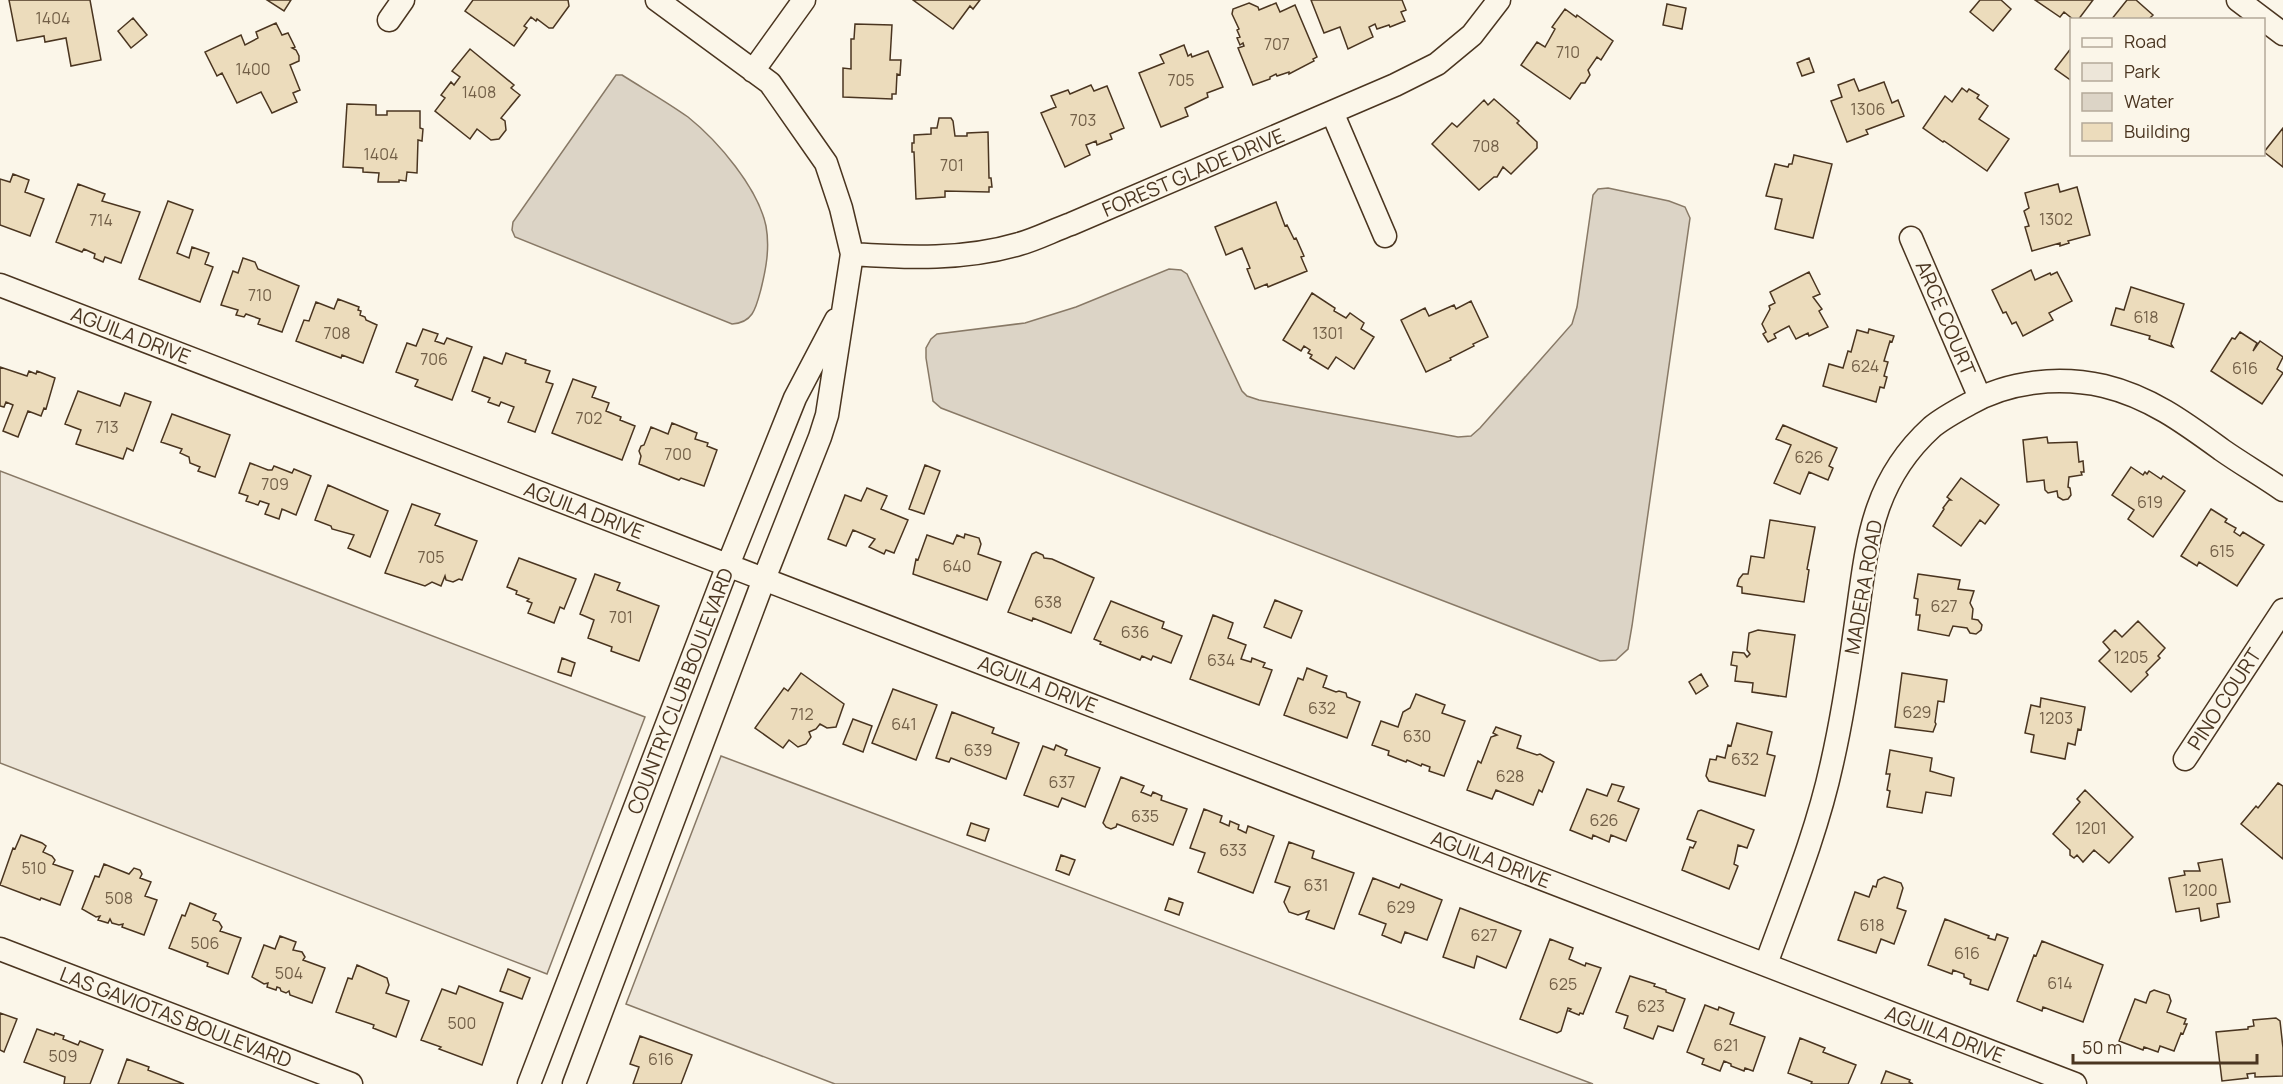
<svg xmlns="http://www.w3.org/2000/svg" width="2283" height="1084" viewBox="0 0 2283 1084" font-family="Manrope,sans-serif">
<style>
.green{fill:#ede6d9;stroke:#887966;stroke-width:1.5}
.water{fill:#dcd4c6;stroke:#887966;stroke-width:1.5}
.building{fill:#ecdcbc;stroke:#4a3520;stroke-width:1.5}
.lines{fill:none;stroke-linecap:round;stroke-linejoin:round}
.street-casing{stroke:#4a3520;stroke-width:25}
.street{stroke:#fbf6e9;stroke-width:22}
.labels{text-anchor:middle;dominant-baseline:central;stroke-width:4.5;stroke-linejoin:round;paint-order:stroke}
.number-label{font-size:16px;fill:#725f47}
.street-label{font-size:20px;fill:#4a3520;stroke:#fbf6e9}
</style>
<rect width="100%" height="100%" fill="#fbf6e9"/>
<path class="green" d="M0 471 645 717 547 974 0 763Z
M721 756 1593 1084H835L626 1004Z"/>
<path class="water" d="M616 75H622C644 89 667 102 688 117 718 141 758 188 766 226 770 248 766 269 761 289 756 308 753 323 732 324L515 237 512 230 513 222Z
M1608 188 1669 201 1685 207 1690 218 1632 626 1628 649 1616 660 1600 661 941 408 933 401 926 358V348L931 339 937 334 1025 323 1076 307 1169 269 1181 270 1187 274 1242 391 1247 396 1259 400 1458 437 1471 436 1480 428 1572 324 1577 307 1593 195 1598 189Z"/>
<path class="building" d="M9 0H90L101 60 71 66 66 38 45 42 44 36 17 41Z
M267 0H291L284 11Z
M473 0H568L569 6 553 28H549L537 19 536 21 531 17 524 26 527 28 514 46 465 11Z
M913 0H980L973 9 970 6 953 29Z
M1311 0H1402L1406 10 1401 12 1405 21 1390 27 1389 25 1377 29 1375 24 1369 27 1373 37 1348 49 1340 27 1324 33Z
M1980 0H2001L2011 9 1993 31 1970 12Z
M2035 0H2093L2078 20H2074L2064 12 2060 17Z
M2127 0H2136L2153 15 2150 18 2152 20H2111Z
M1249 3 1258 7 1259 10 1276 3 1280 12 1295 5 1317 57 1313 59 1314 61 1289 74V72L1277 76 1276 74 1270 77V79L1253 85 1238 48 1244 46 1243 43 1240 45 1237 38 1240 37 1237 30 1239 29 1232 14 1233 9Z
M1667 4 1686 8 1682 29 1663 25Z
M1565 9 1576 17 1577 15 1613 41 1601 60 1597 57 1588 70 1590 75 1585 83H1581L1570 99 1521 65 1537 42 1545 47 1555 29 1552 27Z
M133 18 147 35 131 48 118 31Z
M276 23 282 35 288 33 295 47 292 48 296 50 299 56V61L290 65 300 90 293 93 297 102 272 113 261 92 237 103 222 73 217 76 205 52 241 35 245 45 258 38 256 32Z
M855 24 892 25 890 60H901L900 75 897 74 896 94H892V99L843 97V68L851 69V39H854Z
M1184 45 1188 56 1191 54 1192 57 1208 51 1223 87 1207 93 1208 97 1185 108 1188 116 1161 127 1139 73 1164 63 1160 55Z
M2072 47V81L2055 69Z
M470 49 514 85 511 88 520 95 501 118 505 121 506 130 499 139 491 140 477 129 470 139 435 111 445 98 441 95 451 82 454 85 460 77 452 71Z
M1809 58 1814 72 1802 76 1797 63Z
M1854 79 1859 91 1884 82 1892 103 1898 100 1904 116 1866 130 1868 134 1847 142 1831 101 1842 97 1838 85Z
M1091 85 1094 91 1107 86 1124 128 1110 134 1112 139 1097 145 1096 141 1086 145 1090 155 1065 167 1041 113 1056 107 1051 96 1068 90 1070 94Z
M1962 88 1967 92 1969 89 1979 95 1977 98 1988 106 1979 119 2009 139 1987 171 1944 141 1943 142 1923 128 1945 96 1952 102Z
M1494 99 1519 121 1517 123 1537 142V148L1511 174 1503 167 1497 177H1494L1479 190 1432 144 1452 123 1457 127 1484 100 1488 105Z
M347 104 376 105V115H387V111H420V128L423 129 422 141 418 140 417 173 407 172 406 181 399 180V182H378L379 173 363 172V168L343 167Z
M939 118H951L953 121 955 136H967V133L988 132 989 178H991L992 187H989V192L945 191V197L916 199 914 152H912V143H914V135L931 134V128H937Z
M2283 128V167L2264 152Z
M1794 155 1832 164 1813 238 1775 229 1782 199 1766 196 1775 164 1788 167 1789 164H1792Z
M13 174 29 180 25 192 44 199 30 236 0 225V179L10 182Z
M78 184 105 194 102 201 140 212 121 263 105 257 103 262 94 258 95 254 84 249 82 252 56 242Z
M2058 184 2060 192 2077 187 2090 235 2068 241 2069 243 2060 246V243L2032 251 2025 227 2029 226 2024 211 2029 208 2025 193Z
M168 201 193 210 177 253 189 258 192 247 209 253 205 264 213 267 200 302 139 279Z
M1276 202 1285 226 1287 225 1294 239 1296 238 1304 256 1301 257 1307 271 1268 287 1267 284 1255 289 1247 269 1250 268 1242 248 1226 255 1215 227Z
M243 258 255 262 258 269 299 286 282 332 258 324 260 319 246 314 244 317 236 315 238 310 221 305 233 271 238 273Z
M2031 270 2035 280 2050 273 2051 275 2057 272 2072 301 2049 313 2053 320 2023 336 2016 322 2012 324 2006 312 2003 313 1992 290Z
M1809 272 1820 294 1813 297 1822 309 1819 311 1828 327 1809 336 1808 333 1796 339 1789 326 1774 334 1776 338 1768 342 1763 334 1766 332 1762 324 1770 309 1769 306 1775 303 1770 292Z
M2131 287 2184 304 2171 344 2173 347 2149 339 2150 336 2111 325 2116 308 2124 310Z
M1312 293 1335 308 1334 311 1346 318 1350 313 1364 323 1361 329 1374 337 1354 369 1336 357 1328 369 1310 358 1312 355 1308 353 1310 350 1304 346 1301 351 1283 340Z
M338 299 359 307 358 310 361 311 360 315 365 317 366 320 377 325 363 363 342 355 341 358 296 341 304 320 309 321 316 302 334 309Z
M1471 301 1488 337 1473 344 1474 346 1450 358 1451 360 1426 372 1401 320 1425 308 1429 316 1454 305 1456 309Z
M423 329 438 334 435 341 444 344 447 338 472 347 452 400 415 386 418 380 396 372 407 343 416 346Z
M1869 329 1894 336 1892 342 1890 341 1884 361 1888 362 1884 376 1887 377 1884 388 1880 387 1876 402 1823 386 1829 364 1843 368 1848 351 1851 352 1857 330 1868 333Z
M2240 332 2257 343 2253 351 2260 341 2283 357 2277 369 2283 373 2262 404 2211 371 2232 338 2235 339Z
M506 353 526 360 525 363 550 371 546 382 553 384 535 432 508 422 514 407 501 402 499 406 488 402 490 398 472 391 484 357 502 364Z
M0 367 27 376 29 371 36 374 37 371 55 378 46 409 44 408 41 416 28 411 18 437 3 431 13 405 6 402 4 407 0 406Z
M573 379 596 387 592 397 609 403 606 411 621 417 620 420 635 426 622 460 552 433Z
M78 391 120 406 125 393 151 402 133 451 127 448 123 459 76 444 81 430 65 424Z
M172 414 230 435 215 477 198 471 200 467 190 463 189 457 180 453 182 449 161 442Z
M672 423 697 433 695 439 708 443 707 446 717 450 704 486 681 478 679 480 639 464 641 456 639 451 641 446 644 445 651 427 668 434Z
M1783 425 1837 448 1829 466 1833 468 1828 480 1809 472 1800 494 1774 483 1791 445 1776 439Z
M2047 437 2048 443 2077 442 2079 462 2083 461 2084 472H2081L2082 475 2069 477 2068 487 2070 488 2071 495 2068 499 2063 500 2058 497 2057 491 2048 493 2045 490 2044 480 2027 482 2023 440Z
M250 463 268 470H272L274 466 292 473 294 469 311 476 296 515 282 509 279 519 265 514 269 504 260 501 258 505 246 501 248 496 239 493Z
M925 465 940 471 924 514 909 509Z
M2131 467 2143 475 2145 472 2147 474 2149 471 2161 479 2163 476 2185 491 2153 537 2128 519 2134 510 2112 495Z
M1961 478 1999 505 1985 524 1980 520 1961 546 1933 526 1944 509 1943 508 1949 500H1951L1947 497Z
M328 485 388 511 370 557 348 548 354 535 332 529 331 526 315 520Z
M867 488 887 496 881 509 908 520 894 553 886 550 884 554 869 547 875 539 853 530 846 546 828 539 845 495 861 501Z
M412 504 440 514 435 525 477 541 462 580 459 579 453 582 446 580 445 576 441 586 432 582 425 586 385 573Z
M2211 509 2227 519 2225 522 2236 528 2234 532 2240 536 2243 532 2264 545 2237 586 2199 562 2197 566 2181 556Z
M1770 520 1815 527 1807 569 1809 570 1804 602 1742 593V587L1737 586 1739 579 1743 574H1748L1751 556 1764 558Z
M965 534 979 538 981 544 978 554 1001 562 987 600 913 574 916 559 918 560 927 535 953 544 957 535 964 538Z
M1036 552 1043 555 1044 558 1052 559 1094 578 1071 633 1033 618 1032 621 1008 612 1032 554Z
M519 558 576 579 564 609 560 607 554 623 528 613 532 603 527 601 529 599 516 594 517 591 507 587Z
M595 574 620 583 617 590 659 606 639 661 611 651 612 647 588 638 594 620 580 614Z
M1918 574 1960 580 1958 589 1974 591 1970 603 1973 609 1972 619 1978 620 1982 625 1981 630 1976 634 1970 633 1967 628 1953 626 1949 636 1918 630 1920 615H1916L1918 599 1914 598Z
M1275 600 1302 611 1291 638 1264 627Z
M1111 601 1164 622 1162 628 1182 636 1171 663 1153 656 1151 660 1142 656 1140 660 1100 644 1101 642 1094 639Z
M1213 615 1233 623 1228 638 1246 645 1241 659 1251 662 1252 658 1265 663 1263 667 1272 670 1259 705 1190 679Z
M2138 621 2165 648 2158 656 2160 658 2146 672 2148 675 2131 692 2099 661 2110 650 2103 642 2115 630 2122 637Z
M1758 630 1795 635 1786 697 1752 692 1753 683 1735 681 1737 666 1731 665 1733 652 1744 653 1747 657 1750 654 1747 650 1749 633Z
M562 658 575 663 571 676 558 672Z
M1307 668 1327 676 1323 687 1336 692 1339 691 1346 693 1347 697 1360 702 1347 738 1284 715 1298 678 1303 680Z
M801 673 844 704 836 727 827 728 820 724 816 729 809 732 811 737 806 744 798 747 789 740 783 748 755 728 784 688 788 691Z
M1902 673 1947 680 1944 702 1938 701 1935 722 1936 724 1933 732 1895 727Z
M1701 674 1708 686 1696 694 1689 682Z
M893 689 937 705 916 760 872 743Z
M1416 694 1445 705 1442 713 1465 721 1444 776 1429 771 1430 767 1422 764 1421 766 1407 760 1406 762 1388 755 1389 751 1372 745 1381 721 1398 727 1403 712 1410 708Z
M2041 698 2085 707 2081 730 2078 729 2075 745 2068 743 2065 759 2031 752 2034 735 2025 733 2031 705 2040 707Z
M952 712 994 728 992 733 1019 743 1006 779 951 758 949 762 936 758Z
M853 719 872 726 863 752 843 744Z
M1737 723 1772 732 1767 754 1775 756 1765 796 1709 781 1706 776 1710 759 1716 760 1717 756 1725 758 1728 745 1731 746Z
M1496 727 1521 736 1517 748 1537 755 1540 754 1554 762 1542 792 1539 790 1533 805 1496 790 1492 799 1467 790 1478 761 1481 763 1491 737 1497 735 1493 733Z
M1056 745 1067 750 1065 755 1100 768 1085 807 1062 798 1058 807 1024 795 1043 746 1054 750Z
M1890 750 1932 758 1930 771 1954 778 1951 796 1926 792 1922 813 1887 807 1890 791 1887 790 1890 774H1886Z
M1121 777 1144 786 1141 792 1151 796 1153 792 1162 796 1161 800 1187 809 1173 845 1117 824 1116 827 1111 829 1106 827 1103 823Z
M2278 783 2283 786V859L2241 824 2256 806 2258 808Z
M1612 784 1624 787 1618 801 1639 809 1626 841 1611 835 1609 842 1593 835 1592 839 1570 830 1587 789 1607 796Z
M2085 790 2133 837 2109 863 2094 850 2083 862 2077 855 2074 858 2070 855V850L2053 834 2080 802 2077 799Z
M1204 809 1222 816 1220 822 1229 826 1230 821 1239 825 1238 829 1246 833 1248 826 1274 836 1253 893 1198 872 1205 853 1190 848Z
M1701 810 1754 830 1747 848 1738 845 1734 864 1738 866 1729 889 1682 870 1690 847 1693 848 1696 842 1687 839 1698 811Z
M971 823 989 829 985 841 967 835Z
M21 835 42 843 46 846 43 852 52 856 55 860 53 864 73 871 60 905 41 898 40 900 0 885 13 848 15 849Z
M1289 842 1314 851 1312 858 1354 873 1334 929 1306 919 1309 911 1298 915 1289 912 1284 902 1290 887 1275 882Z
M1061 855 1075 860 1069 875 1056 870Z
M2222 859 2230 902 2217 904 2219 917 2201 921 2199 908 2176 912 2169 878 2185 875 2184 871H2200L2198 863Z
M104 864 129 874 134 868 140 870 142 874 140 878 151 882 145 896 157 900 144 935 122 927 123 924 119 925 112 923 110 919 108 923 98 920 100 916 96 917 82 909 95 876 99 877Z
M1884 877 1901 883 1903 888 1897 908 1906 911 1894 944 1881 939 1876 953 1838 940 1855 892 1869 897 1873 886 1876 887 1878 880Z
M1373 878 1399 888 1401 884 1442 900 1427 940 1405 932 1401 943 1382 935 1386 924 1359 914Z
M1169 898 1183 903 1179 915 1165 910Z
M190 903 216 914 213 920 219 922 222 927 220 931 241 938 228 974 207 966 208 963 169 948 182 915 185 916Z
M1460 908 1521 931 1506 968 1477 956 1474 968 1443 957Z
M1945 919 1989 936 1988 938 1995 940 1997 934 2008 938 1988 990 1970 984 1971 980 1964 977V974L1953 970 1952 974 1928 965Z
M280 936 296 942 293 950 302 952 305 957 303 960 325 968 312 1003 290 995 289 991 286 993 281 991 280 988 277 987 276 990 267 987 268 983 264 984 252 977 264 945 275 949Z
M1550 939 1573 948 1569 959 1585 966 1586 963 1601 968 1583 1014 1580 1013 1579 1015 1569 1011 1571 1009 1568 1008 1561 1031 1557 1033 1520 1019Z
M2042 941 2103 965 2083 1022 2043 1007 2042 1011 2017 1001 2034 955 2036 956Z
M357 965 387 978 389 985 386 993 409 1001 396 1037 373 1028 374 1025 336 1012 348 978 352 979Z
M508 969 530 978 522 999 500 991Z
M1630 976 1655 984 1654 986 1666 990V992L1685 999 1673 1031 1658 1026 1653 1039 1624 1028 1628 1016 1616 1012Z
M459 986 503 1003 482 1065 439 1049 441 1047 421 1040 442 989 456 994Z
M2154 990 2169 995 2171 1001 2167 1012 2186 1019 2184 1024H2187L2183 1034 2181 1033 2174 1051 2160 1046 2158 1052 2144 1047 2143 1050 2119 1041 2135 999 2146 1003 2150 992Z
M1705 1005 1718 1010 1719 1007 1734 1013 1730 1024 1765 1037 1753 1071 1745 1068 1744 1071 1731 1066V1064L1724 1061 1720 1071 1702 1064 1704 1059 1687 1052Z
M0 1013 17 1019 4 1052 0 1050Z
M2276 1018 2280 1021 2283 1048V1076L2255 1077V1073L2247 1074 2248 1078 2222 1081 2216 1032 2248 1029V1027L2254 1026 2253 1020Z
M37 1029 54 1035 55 1033 64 1036 63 1039 78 1045 80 1041 103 1050 90 1084H64L65 1077 24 1062Z
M640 1036 692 1055 681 1084H633L639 1067 630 1064Z
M1800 1038 1825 1048 1823 1052 1856 1065 1848 1084H1811L1812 1082 1788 1073Z
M127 1059 149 1067 148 1070 184 1084H118Z
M1886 1071 1910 1080 1909 1082 1913 1084H1881Z"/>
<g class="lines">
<g class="street-casing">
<path id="street" d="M2238 0 2283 34
M389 20 403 0
M753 71 804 0
M1332 112 1385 236
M1911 238 1980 398
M852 254C908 258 965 260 1019 244 1037 239 1054 230 1071 224L1395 85 1437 64 1472 35 1499 0
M0 285 2075 1084
M2185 759 2283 610
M0 949 351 1084
M1766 964C1790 898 1817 832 1832 763 1842 719 1849 674 1855 630 1867 551 1868 485 1932 427 1943 418 1956 411 1969 404 2009 381 2059 376 2104 386 2150 397 2185 423 2222 450 2242 464 2263 476 2283 490
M529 1084 728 565 795 398 836 320
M574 1084 764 579 820 437 827 415 852 254 841 208 826 163 770 83 657 0"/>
</g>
<use href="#street" class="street"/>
</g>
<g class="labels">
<g class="number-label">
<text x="53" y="18">1404</text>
<text x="1277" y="44">707</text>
<text x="1568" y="52">710</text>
<text x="253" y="69">1400</text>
<text x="1181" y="80">705</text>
<text x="479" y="92">1408</text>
<text x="1868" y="109">1306</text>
<text x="1083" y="120">703</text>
<text x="1486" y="146">708</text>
<text x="381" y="154">1404</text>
<text x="952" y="165">701</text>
<text x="2056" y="219">1302</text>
<text x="101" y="220">714</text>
<text x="260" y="295">710</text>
<text x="2146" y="317">618</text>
<text x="337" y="333">708</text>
<text x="1328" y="333">1301</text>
<text x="434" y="359">706</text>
<text x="1865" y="366">624</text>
<text x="2245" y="368">616</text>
<text x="589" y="418">702</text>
<text x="107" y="427">713</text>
<text x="678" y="454">700</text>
<text x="1809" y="457">626</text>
<text x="275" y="484">709</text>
<text x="2150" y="502">619</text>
<text x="2222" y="551">615</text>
<text x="431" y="557">705</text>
<text x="957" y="566">640</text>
<text x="1048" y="602">638</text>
<text x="1944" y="606">627</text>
<text x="621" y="617">701</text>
<text x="1135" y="632">636</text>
<text x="2131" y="657">1205</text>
<text x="1221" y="660">634</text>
<text x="1322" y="708">632</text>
<text x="1917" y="712">629</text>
<text x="802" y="714">712</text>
<text x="2056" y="718">1203</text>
<text x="904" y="724">641</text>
<text x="1417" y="736">630</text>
<text x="978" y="750">639</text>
<text x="1745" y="759">632</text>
<text x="1510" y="776">628</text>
<text x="1062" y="782">637</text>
<text x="1145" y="816">635</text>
<text x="1604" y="820">626</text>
<text x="2091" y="828">1201</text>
<text x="1233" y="850">633</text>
<text x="34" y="868">510</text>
<text x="1316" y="885">631</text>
<text x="2200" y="890">1200</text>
<text x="119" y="898">508</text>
<text x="1401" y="907">629</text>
<text x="1872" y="925">618</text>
<text x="1484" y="935">627</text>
<text x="205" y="943">506</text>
<text x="1967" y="953">616</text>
<text x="289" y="973">504</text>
<text x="2060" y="983">614</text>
<text x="1563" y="984">625</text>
<text x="1651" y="1006">623</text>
<text x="462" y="1023">500</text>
<text x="1726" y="1045">621</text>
<text x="63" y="1056">509</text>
<text x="661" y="1059">616</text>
</g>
<g class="street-label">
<text transform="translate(1193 172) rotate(-23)">FOREST GLADE DRIVE</text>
<text transform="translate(1946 318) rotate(67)">ARCE COURT</text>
<text transform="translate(131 335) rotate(21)">AGUILA DRIVE</text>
<text transform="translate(584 510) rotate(21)">AGUILA DRIVE</text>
<text transform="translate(1863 587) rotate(-80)">MADERA ROAD</text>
<text transform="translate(1038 684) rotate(21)">AGUILA DRIVE</text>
<text transform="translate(680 691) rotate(-69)">COUNTRY CLUB BOULEVARD</text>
<text transform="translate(2224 699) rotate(-57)">PINO COURT</text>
<text transform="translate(1491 859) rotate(21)">AGUILA DRIVE</text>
<text transform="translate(176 1017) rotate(21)">LAS GAVIOTAS BOULEVARD</text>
<text transform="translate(1945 1034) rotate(21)">AGUILA DRIVE</text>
</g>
</g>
<rect x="2070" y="18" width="195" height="138" fill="#fbf6e9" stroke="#b4a999" stroke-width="1.5"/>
<rect x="2082" y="38" width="30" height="9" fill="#fbf6e9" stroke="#b4a999" stroke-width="1.5"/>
<text x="2124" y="48" font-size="18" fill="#4a3520">Road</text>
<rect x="2082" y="63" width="30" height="18" fill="#ede6d9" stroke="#b4a999" stroke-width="1.5"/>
<text x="2124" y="78" font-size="18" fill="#4a3520">Park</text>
<rect x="2082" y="93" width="30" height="18" fill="#dcd4c6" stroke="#b4a999" stroke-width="1.5"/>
<text x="2124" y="108" font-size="18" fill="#4a3520">Water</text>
<rect x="2082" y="123" width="30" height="18" fill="#ecdcbc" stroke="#b4a999" stroke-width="1.5"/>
<text x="2124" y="138" font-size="18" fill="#4a3520">Building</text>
<path d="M2073 1054v9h184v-9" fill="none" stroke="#4a3520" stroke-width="3"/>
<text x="2082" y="1054" font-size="18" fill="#4a3520" stroke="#fbf6e9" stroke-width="4.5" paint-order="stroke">50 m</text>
</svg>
